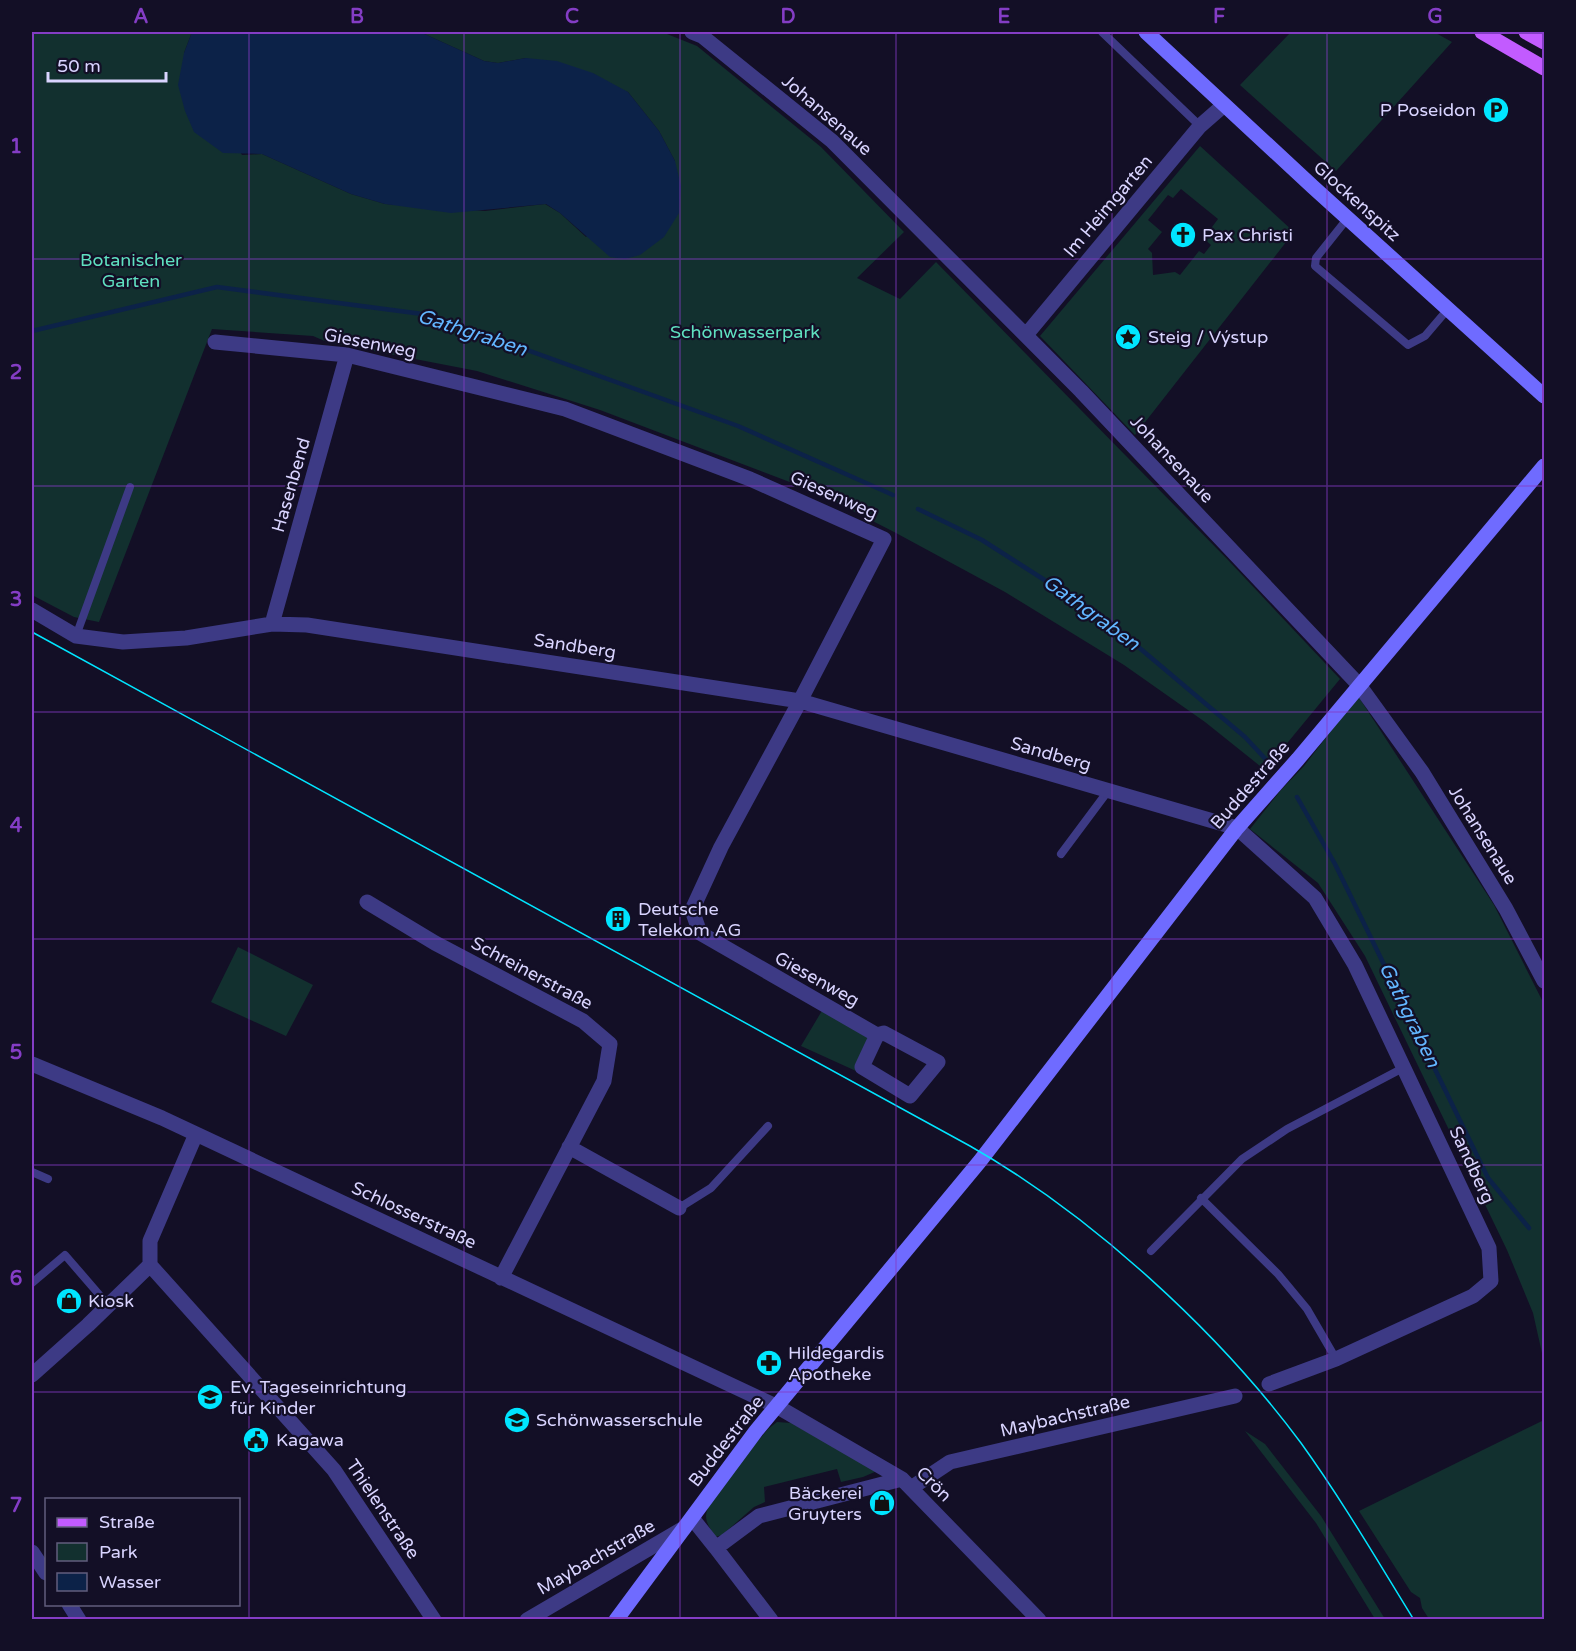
<svg xmlns="http://www.w3.org/2000/svg" width="1576" height="1651" viewBox="0 0 1576 1651" font-family="'Varela Round',sans-serif">
<style>
.green{fill:#12302f;fill-rule:evenodd}
.water{fill:#0c2248}
.lines{fill:none;stroke-linecap:round;stroke-linejoin:round}
.stream{stroke:#0c2248;stroke-width:4.5}
.service{stroke:#3d3a85;stroke-width:8}
.minor{stroke:#3d3a85;stroke-width:15}
.secondary{stroke:#6f6bff;stroke-width:15}
.primary{stroke:#c25bff;stroke-width:15}
.tram{stroke:#00e5ff;stroke-width:1.5}
.grid{fill:none;stroke:#843dc5;stroke-width:1.5;stroke-opacity:0.55}
.labels{text-anchor:middle;dominant-baseline:central;stroke-width:4.5;stroke-linejoin:round;paint-order:stroke}
.poi-label{font-size:18px;fill:#d9d4ff;stroke:#130f26;text-anchor:start}
.street-label{font-size:18px;fill:#d9d4ff;stroke:#130f26}
.park-label{font-size:18px;fill:#5fe0c0;stroke:#130f26}
.water-label{font-size:20px;font-style:italic;fill:#62b6ff;stroke:#130f26}
.neatline{fill:none;stroke:#843dc5;stroke-width:2}
.grid-label{font-size:20px;text-anchor:middle;font-weight:bold;fill:#843dc5}
</style>
<rect width="100%" height="100%" fill="#130f26"/>
<path class="green" d="M32 32H192L184 53 242 155 262 154 351 194 385 204 485 211 545 204 560 213 586 237 675 161 659 131 628 92 526 58 498 63 484 61 420 32H662L697 46 821 147 904 232 857 278 900 299 936 262 1228 560 1340 679 1265 770 1205 722 1124 665 1005 592 896 533 816 492 600 410 477 371 327 342 313 336 212 329 99 622 74 617 32 595Z
M1291 32H1434L1452 42 1336 171 1240 85Z
M1200 146 1294 232 1135 435 1040 336ZM1181 189 1218 219 1212 227 1213 231 1210 229 1203 238 1211 245 1204 254 1199 251 1180 275 1175 272 1153 275 1152 253 1148 249 1162 232 1148 220 1168 195 1173 198Z
M1358 696 1494 905 1544 1004V1362L1533 1313 1507 1250 1365 956 1318 883 1250 829 1281 790 1304 766Z
M238 947 313 985 286 1036 211 1002Z
M823 1009 871 1036 856 1071 801 1046Z
M1544 1420V1619H1429L1422 1608 1420 1598 1411 1592 1359 1511Z
M777 1422 791 1423 877 1471 863 1477 841 1482 837 1469 764 1487 765 1502 754 1507 722 1535 715 1537C712 1531 706 1524 706 1516 707 1496 753 1447 768 1429Z
M1245 1431 1265 1444 1321 1516 1385 1619H1375L1316 1523Z"/>
<path class="water" d="M192 32H420L484 61 498 63 526 58 557 61 593 73 628 92 659 131 675 161 681 186 679 213 664 237 640 255 625 259 610 257 560 213 546 204 451 213 385 204 351 194 262 154 223 153 194 132 185 111 178 85 184 53Z"/>
<g class="lines">
<path class="stream" d="M32 331 217 287 430 315 738 426 893 495
M918 509 982 540 1104 618 1245 737 1273 767
M1297 797 1335 864 1488 1178 1529 1228"/>
<path class="service" d="M1102 32 1200 126
M1347 219 1316 258 1315 266 1408 345 1425 336 1448 309
M76 636 130 487
M1061 854 1108 791
M32 1172 48 1179
M1201 1198 1278 1274 1307 1309 1336 1359
M679 1208 711 1188 768 1126
M1151 1251 1242 1159 1287 1129 1405 1067
M32 1283 65 1255 109 1306"/>
<path class="minor" d="M692 32 702 36 832 141 1081 391 1359 685 1422 772 1506 909 1544 981
M1026 335 1200 126 1224 105
M215 342 347 355 565 409 750 479 884 539 800 701 721 847 692 910 700 933 877 1035
M32 610 76 636 123 642 186 638 272 624 307 625 800 701 1237 828 1315 898 1355 965 1489 1248 1491 1281 1473 1296 1336 1359 1269 1384
M272 624 347 355
M367 902 435 943 583 1021 610 1044 604 1081 501 1278
M884 1033 938 1062 910 1096 862 1067 877 1035Z
M32 1064 162 1118 778 1407 902 1479 1039 1620
M569 1147 679 1208
M150 1265 334 1470 434 1620
M32 1375 88 1325 150 1265V1241L196 1134
M911 1488 950 1462 1235 1396
M692 1518 716 1548 771 1620
M716 1548 759 1516 902 1479
M32 1552 46 1573
M69 1604 79 1620
M527 1620 684 1528"/>
<path class="secondary" d="M1146 32 1313 187 1544 396
M616 1620 756 1431 980 1161 1237 828 1298 759 1544 466"/>
<path class="primary" d="M1482 32 1544 68
M1526 32 1544 42"/>
<path class="tram" d="M32 632 970 1146C1091 1215 1218 1331 1301 1443 1342 1500 1377 1560 1414 1620"/>
</g>
<path class="grid" d="M249 32V1620M464 32V1620M680 32V1620M896 32V1620M1112 32V1620M1327 32V1620M32 259H1544M32 486H1544M32 712H1544M32 939H1544M32 1165H1544M32 1392H1544"/>
<defs>
<g id="parking-disc" transform="scale(1.35)"><circle r="9.5" fill="#00e5ff" stroke="#130f26"/><path d="M-3.5-5.5H1a3.5 3.5 0 0 1 0 7H-1V5.5H-3.5ZM-1-3.4V-.6H.8a1.4 1.4 0 0 0 0-2.8Z" fill="#111"/></g>
<g id="church-disc" transform="scale(1.35)"><circle r="9.5" fill="#00e5ff" stroke="#130f26"/><path d="M-1.2-6h2.4v3.5h3.3v2.4h-3.3V6h-2.4V-.1h-3.3v-2.4h3.3Z" fill="#111"/></g>
<g id="sight-disc" transform="scale(1.35)"><circle r="9.5" fill="#00e5ff" stroke="#130f26"/><path d="M0-6L1.8-2.2L6-1.7L2.9 1.2L3.7 5.4L0 3.3L-3.7 5.4L-2.9 1.2L-6-1.7L-1.8-2.2Z" fill="#111"/></g>
<g id="building-disc" transform="scale(1.35)"><circle r="9.5" fill="#00e5ff" stroke="#130f26"/><path d="M-4-6H4V6H1V3H-1V6H-4ZM-2.5-4.3h1.7v1.8h-1.7ZM.8-4.3h1.7v1.8H.8ZM-2.5-1h1.7V.8h-1.7ZM.8-1h1.7V.8H.8Z" fill="#111"/></g>
<g id="shop-disc" transform="scale(1.35)"><circle r="9.5" fill="#00e5ff" stroke="#130f26"/><path d="M-5-2.5h2.3a2.7 3.5 0 0 1 5.4 0H5L5.5 6h-11ZM-1.5-2.5h3a1.5 2.3 0 0 0-3 0Z" fill="#111"/></g>
<g id="pharmacy-disc" transform="scale(1.35)"><circle r="9.5" fill="#00e5ff" stroke="#130f26"/><path d="M-2-6h4v4h4v4h-4v4h-4v-4h-4v-4h4Z" fill="#111"/></g>
<g id="school-disc" transform="scale(1.35)"><circle r="9.5" fill="#00e5ff" stroke="#130f26"/><path d="M0-5L7-2L0 1L-7-2ZM-4 1L0 2.5L4 1V4Q0 6-4 4Z" fill="#111"/></g>
<g id="civic-disc" transform="scale(1.35)"><circle r="9.5" fill="#00e5ff" stroke="#130f26"/><path d="M-.6-6.5H3V-4.5H.6V-3L4-1V1h2V6H-6V1h2V-1L-.6-3ZM-1.2 2.5V6h2.4V2.5Z" fill="#111"/></g>
</defs>
<g fill-rule="evenodd">
<use href="#parking-disc" x="1496" y="110"/>
<use href="#church-disc" x="1183" y="235"/>
<use href="#sight-disc" x="1128" y="337"/>
<use href="#building-disc" x="618" y="919"/>
<use href="#shop-disc" x="69" y="1301"/>
<use href="#pharmacy-disc" x="769" y="1363"/>
<use href="#school-disc" x="210" y="1397"/>
<use href="#school-disc" x="517" y="1420"/>
<use href="#civic-disc" x="256" y="1440"/>
<use href="#shop-disc" x="882" y="1503"/>
</g>
<g class="labels">
<g class="poi-label">
<text x="1476" y="110" text-anchor="end">P Poseidon</text>
<text x="1202" y="235">Pax Christi</text>
<text x="1148" y="337">Steig / Výstup</text>
<text x="638" y="909">Deutsche<tspan x="638" dy="21">Telekom AG</tspan></text>
<text x="88" y="1301">Kiosk</text>
<text x="788" y="1353">Hildegardis<tspan x="788" dy="21">Apotheke</tspan></text>
<text x="230" y="1387">Ev. Tageseinrichtung<tspan x="230" dy="21">für Kinder</tspan></text>
<text x="536" y="1420">Schönwasserschule</text>
<text x="276" y="1440">Kagawa</text>
<text x="862" y="1493" text-anchor="end">Bäckerei<tspan x="862" dy="21">Gruyters</tspan></text>
</g>
<g class="street-label">
<text transform="translate(827 115) rotate(41)">Johansenaue</text>
<text transform="translate(1357 201) rotate(42)">Glockenspitz</text>
<text transform="translate(1108 206) rotate(-50)">Im Heimgarten</text>
<text transform="translate(370 343) rotate(11)">Giesenweg</text>
<text transform="translate(1172 459) rotate(47)">Johansenaue</text>
<text transform="translate(291 485) rotate(-74)">Hasenbend</text>
<text transform="translate(834 495) rotate(24)">Giesenweg</text>
<text transform="translate(575 646) rotate(9)">Sandberg</text>
<text transform="translate(1051 754) rotate(16)">Sandberg</text>
<text transform="translate(1250 785) rotate(-49)">Buddestraße</text>
<text transform="translate(1483 835) rotate(58)">Johansenaue</text>
<text transform="translate(532 973) rotate(28)">Schreinerstraße</text>
<text transform="translate(817 979) rotate(29)">Giesenweg</text>
<text transform="translate(1472 1165) rotate(65)">Sandberg</text>
<text transform="translate(414 1215) rotate(25)">Schlosserstraße</text>
<text transform="translate(1065 1416) rotate(-13)">Maybachstraße</text>
<text transform="translate(726 1441) rotate(-52)">Buddestraße</text>
<text transform="translate(934 1484) rotate(45)">Crön</text>
<text transform="translate(383 1509) rotate(56)">Thielenstraße</text>
<text transform="translate(596 1557) rotate(-30)">Maybachstraße</text>
</g>
<g class="park-label">
<text x="131" y="260">Botanischer<tspan x="131" dy="21">Garten</tspan></text>
<text x="745" y="332">Schönwasserpark</text>
</g>
<g class="water-label">
<text transform="translate(472 333) rotate(18)">Gathgraben</text>
<text transform="translate(1091 613) rotate(36)">Gathgraben</text>
<text transform="translate(1409 1015) rotate(64)">Gathgraben</text>
</g>
</g>
<rect width="1576" height="1651" fill="none" stroke="#130f26" stroke-width="66"/>
<rect x="45" y="1498" width="195" height="108" fill="#130f26" stroke="#625e7d" stroke-width="1.5"/>
<rect x="57" y="1518" width="30" height="9" fill="#c25bff" stroke="#625e7d" stroke-width="1.5"/>
<text x="99" y="1528" font-size="18" fill="#d9d4ff">Straße</text>
<rect x="57" y="1543" width="30" height="18" fill="#12302f" stroke="#625e7d" stroke-width="1.5"/>
<text x="99" y="1558" font-size="18" fill="#d9d4ff">Park</text>
<rect x="57" y="1573" width="30" height="18" fill="#0c2248" stroke="#625e7d" stroke-width="1.5"/>
<text x="99" y="1588" font-size="18" fill="#d9d4ff">Wasser</text>
<path d="M48 72v9h118v-9" fill="none" stroke="#d9d4ff" stroke-width="3"/>
<text x="57" y="72" font-size="18" fill="#d9d4ff" stroke="#130f26" stroke-width="4.5" paint-order="stroke">50 m</text>
<rect x="33" y="33" width="1510" height="1585" class="neatline"/>
<g class="grid-label">
<text x="141" y="23">A</text>
<text x="357" y="23">B</text>
<text x="572" y="23">C</text>
<text x="788" y="23">D</text>
<text x="1004" y="23">E</text>
<text x="1219" y="23">F</text>
<text x="1435" y="23">G</text>
<text x="16" y="153">1</text>
<text x="16" y="379">2</text>
<text x="16" y="606">3</text>
<text x="16" y="832">4</text>
<text x="16" y="1059">5</text>
<text x="16" y="1285">6</text>
<text x="16" y="1512">7</text>
</g>
</svg>
